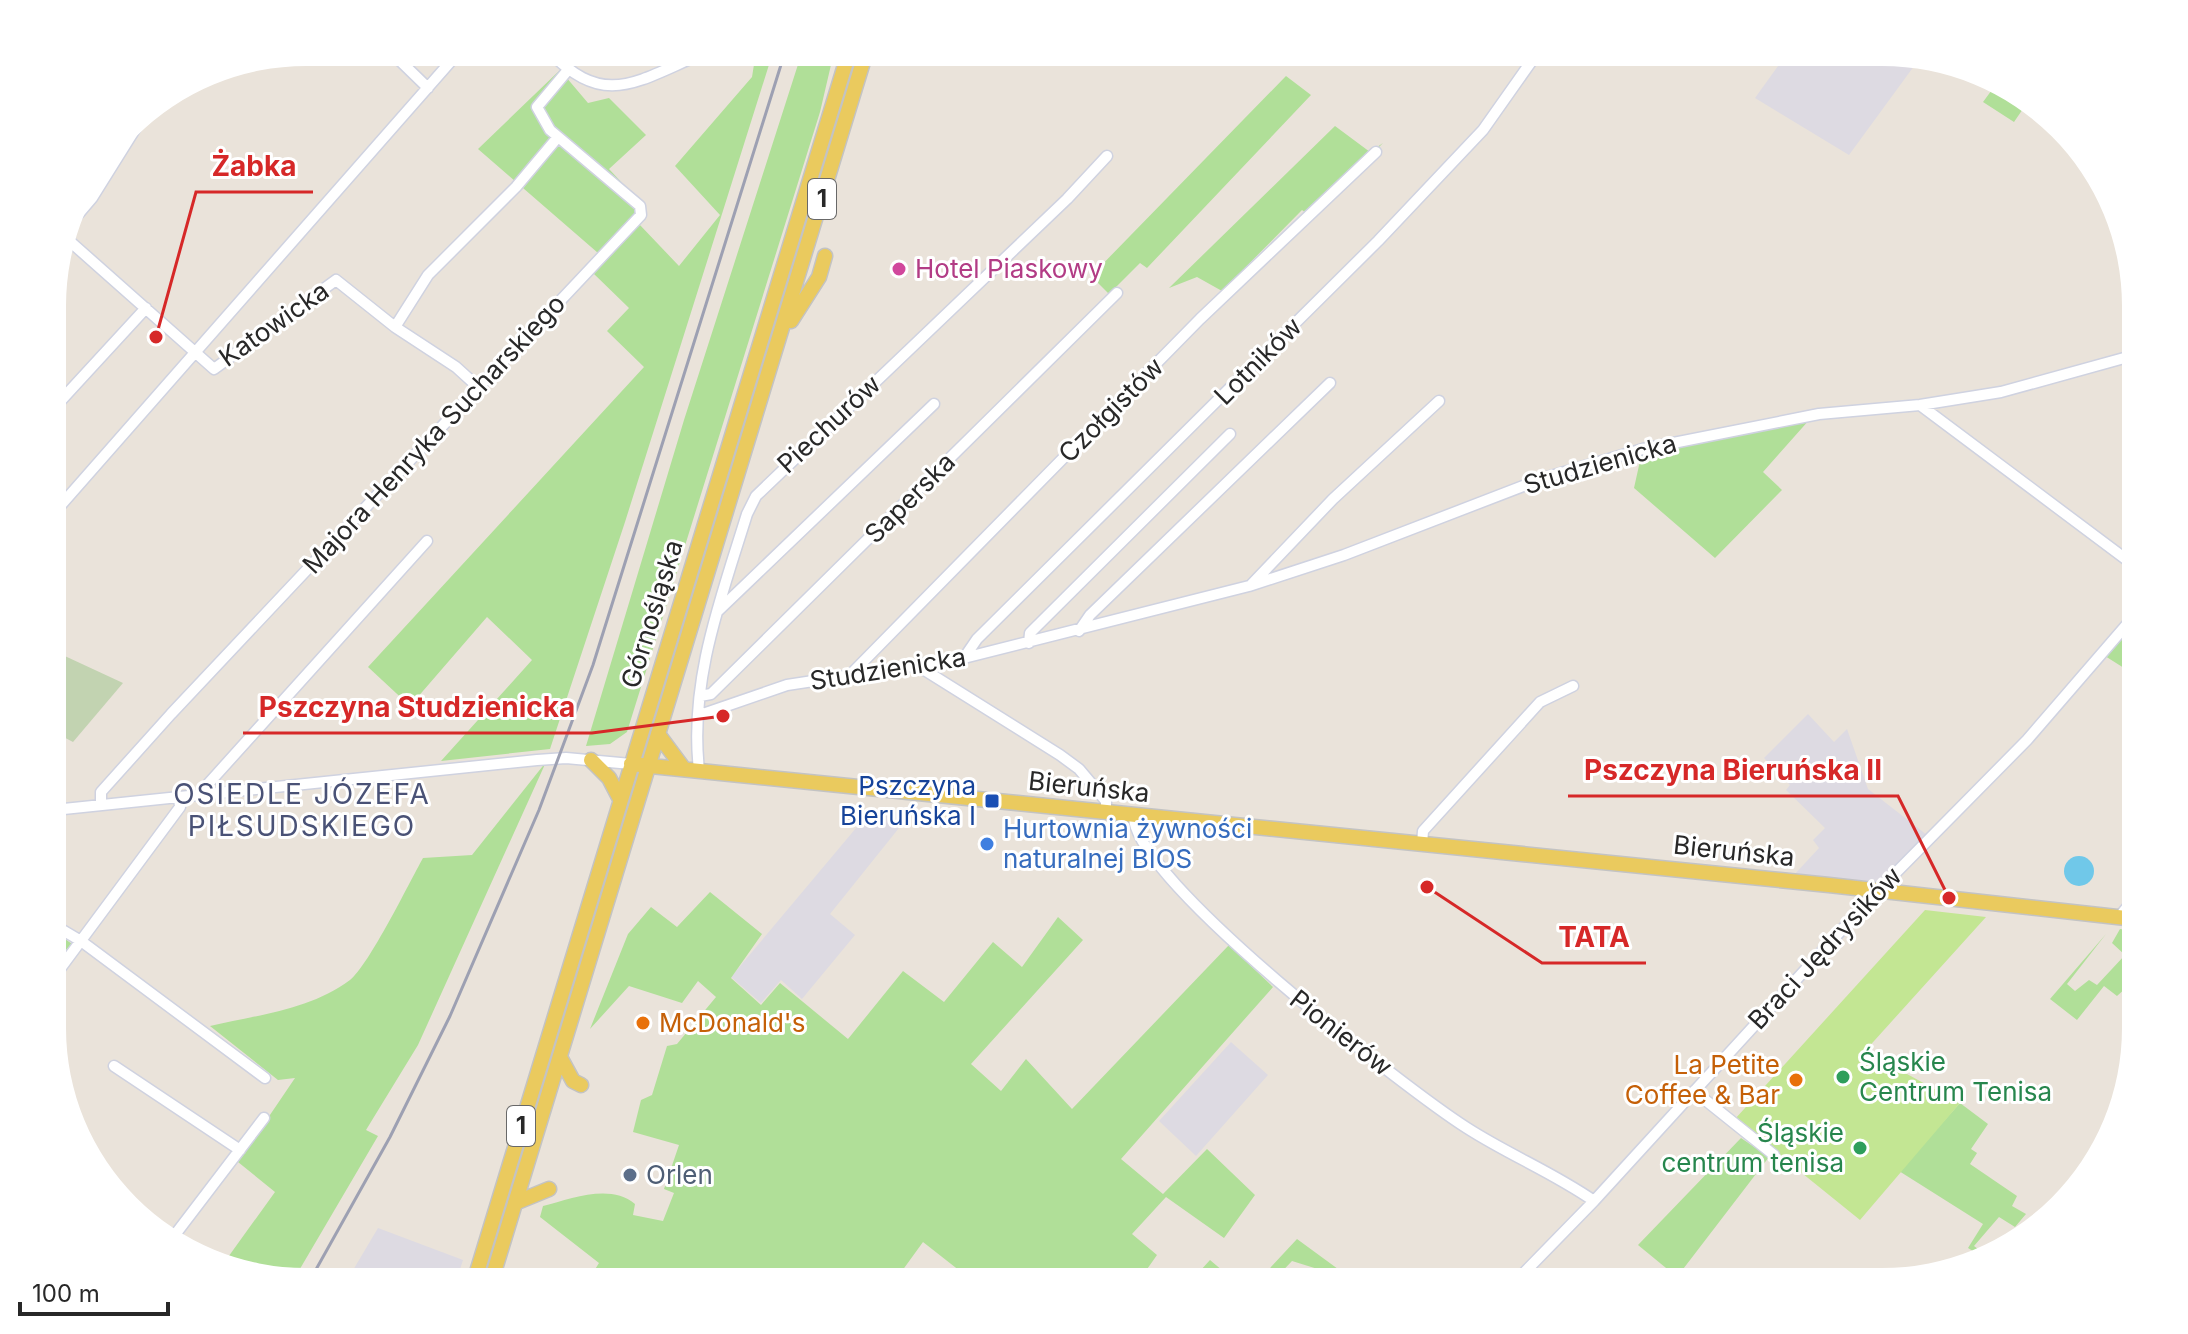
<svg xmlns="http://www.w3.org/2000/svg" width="2188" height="1334" font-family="Inter,sans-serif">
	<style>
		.industrial { fill: #dddae2 }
		.green { fill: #b0df98 }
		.cemetery { fill: #c2d3b1 }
		.pitch { fill: #c3e693 }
		.water { fill: #70c8e9 }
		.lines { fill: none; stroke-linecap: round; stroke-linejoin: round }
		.minor-casing { stroke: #cfd2e0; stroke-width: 13 }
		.major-casing { stroke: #c3c3c3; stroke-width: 17 }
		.minor { stroke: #fff; stroke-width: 10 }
		.major { stroke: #eaca5e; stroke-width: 14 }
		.rail { stroke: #9da0b2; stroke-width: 3 }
		.hotel-dot { fill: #d1479c; stroke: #fff; stroke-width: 3 }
		.transit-dot { fill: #1a4fb4; stroke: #fff; stroke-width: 3 }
		.shop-dot { fill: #3f7fe0; stroke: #fff; stroke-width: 3 }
		.food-dot { fill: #e8710a; stroke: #fff; stroke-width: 3 }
		.leisure-dot { fill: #2e9e5b; stroke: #fff; stroke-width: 3 }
		.service-dot { fill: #5c6f8a; stroke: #fff; stroke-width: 3 }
		.labels { text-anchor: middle; stroke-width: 6; stroke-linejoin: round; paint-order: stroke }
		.shield { fill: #fff; stroke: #686868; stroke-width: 2 }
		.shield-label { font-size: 24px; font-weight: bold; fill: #282828 }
		.hotel-label { font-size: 26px; fill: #b23c85; stroke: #fff; text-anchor: start }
		.street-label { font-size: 26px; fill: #282828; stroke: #fff }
		.transit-label { font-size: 26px; fill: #164399; stroke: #fff; text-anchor: end }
		.shop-label { font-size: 26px; fill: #366cbe; stroke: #fff; text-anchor: start }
		.food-label { font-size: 26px; fill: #c56008; stroke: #fff; text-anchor: start }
		.leisure-label { font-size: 26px; fill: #27864d; stroke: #fff; text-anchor: start }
		.service-label { font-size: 26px; fill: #4e5e75; stroke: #fff; text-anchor: start }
		.neighbourhood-label { font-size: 28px; letter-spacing: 2px; fill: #4a5276; stroke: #fff }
		.leader { fill: none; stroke: #d62828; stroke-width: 3 }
		.callout-dot { fill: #d62828; stroke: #fff; stroke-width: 3 }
		.callout-label { font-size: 28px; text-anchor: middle; font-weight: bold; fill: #d62828; stroke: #fff; stroke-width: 6; stroke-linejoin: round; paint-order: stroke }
	</style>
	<rect width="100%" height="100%" fill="#eae3da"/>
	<path class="industrial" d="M1788,52h94l35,10 -68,93 -94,-57z
		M1808,714l26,28 13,-13 21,60 59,46 -51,50 -83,-9 26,-28 -6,-8 12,-12 -39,-38 4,-5 -26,-27z
		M872,809l39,4 -81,101 25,21 -53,64 -21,-19 -20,23 -30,-26z
		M1231,1042l37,33 -72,81 -37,-35z
		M378,1228l85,32 -7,22h-110z"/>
	<path class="green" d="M756,52h17l-148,470 -75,227 -109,12 91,-101 -45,-43 -77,89 -42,-39 276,-300 -37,-36 22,-23 -36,-35 46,-49 40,42 41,-51 -45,-49 77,-89z
		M802,52h32l-14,60 -193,620 -17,12 -24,2 98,-326z
		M560,70l28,33 21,-5 37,37 -37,34 16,17 -59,-49 -27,-14 97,85 -1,9 -37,36 -120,-104z
		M1286,76l25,19 -164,173 -7,-5 -31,31 -18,-18z
		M1997,83l12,3 18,17 -13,19 -31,-20z
		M1335,126l35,26 13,-9 -73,73 -8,-6 -80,81 -25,-14 -28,11z
		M1810,419l-47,53 19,18 -67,68 -81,-70 8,-36z
		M2135,620v55l-30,-19z
		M546,762l-128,283 -52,85 12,6 -84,143 -68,-19 49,-68 -37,-30 57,-84 -17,2 -68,-54c47,-11 100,-16 140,-46 19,-15 59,-97 73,-122l49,-3z
		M710,892l52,42 -31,44 30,27 19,-22 68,56 55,-68 41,31 49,-60 29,25 36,-50 25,23 -112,124 30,27 25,-32 46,50 157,-164 44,42 -152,172 42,35 44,-45 48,46 -31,43 -58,-41 -34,37 25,21 -19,27h-164l-51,-40 -29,40h-110l-19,-13 -7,13h-171l12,-19 -59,-46 3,-11c28,-7 67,-23 92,-2l-2,11 30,6 11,-28 -10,-4 15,-44 -46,-13 8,-32 11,-5 15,-49 10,-2 39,-47 -18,-16 -16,22 -53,-17 -39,43 38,-95 23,-27 26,20z
		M2120,929l15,2v66l-9,-9 -9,8 -13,-10 -27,34 -27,-21 56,-65 -39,50 8,7 14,-11 8,5 28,-30 -13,-12z
		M54,931l18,13 -18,18z
		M1960,1103l28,21 -17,25 6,4 -7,11 47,32 -5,10 14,8 -11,13 -16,-10 -25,29 12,9 -5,1 -13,-8 15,-24 -84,-53z
		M1741,1138l28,19 -92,120 -39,-32z
		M1297,1239l56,41 -61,-19 -20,21h-15z
		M1210,1260l26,22h-46z"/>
	<path class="cemetery" d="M54,651l69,32 -50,59 -19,-10z"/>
	<path class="pitch" d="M1925,910l61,7 -121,134 95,52 -100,117 -125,-101z"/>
	<path class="water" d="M2064 871a15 15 0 1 1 30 0a15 15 0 1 1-30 0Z"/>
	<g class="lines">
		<defs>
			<path id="minor" d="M391,52l37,36
				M550,52c53,56 86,30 147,4
				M69,225l23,-27 55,-88
				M65,237l149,132 122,-89 59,47 33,-52 88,-88 42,-50
				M395,327l61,40 22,20
				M1920,405l215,161
				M54,408l92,-100
				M54,513l405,-461
				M1251,585l82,-86 106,-98
				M718,611l216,-207
				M1079,631l11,-16 240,-232
				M1029,643l1,-10 200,-199
				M964,658l13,-19 401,-398 105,-111 55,-78
				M918,666l142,89 19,14 27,32v12
				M852,673l348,-354 176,-167
				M700,696l11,-2 406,-401
				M700,715l87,-30 177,-27 285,-72 95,-31 200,-77 99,-29 176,-35 101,-9 81,-13 134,-37
				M699,770c-10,-89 22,-172 48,-256l9,-18 311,-297 40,-43
				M207,794l1,-10 219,-243
				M101,805v-13l70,-78 470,-499 -1,-9 -90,-76 -13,-23 31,-37
				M54,810l483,-50 29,-2 65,6
				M1134,816c-3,61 275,275 333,312 42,27 87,45 127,73
				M1422,844l1,-13 117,-129 33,-16
				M2119,917l16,-19
				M54,925l27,16 184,137
				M54,977l126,-170 -1,-10
				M114,1066l126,84
				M1694,1091l80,64
				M171,1240l93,-122
				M1515,1282l79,-81 275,-301 158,-160 108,-125"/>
			<path id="major" d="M791,321l28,-44 6,-21
				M658,734l26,35
				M591,760l18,18 11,21
				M631,764l1198,121 306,34
				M560,1057l13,24 8,4
				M515,1203l34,-14
				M474,1282l375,-1230
				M491,1282l375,-1230"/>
		</defs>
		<use href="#minor" class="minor-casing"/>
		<use href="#major" class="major-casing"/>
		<use href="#minor" class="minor"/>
		<use href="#major" class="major"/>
		<path class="rail" d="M309,1282l81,-145 60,-121 89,-206 54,-145 192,-613"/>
	</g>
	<circle class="hotel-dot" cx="899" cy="269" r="8"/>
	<rect class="transit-dot" x="984" y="793" width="16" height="16" rx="4"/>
	<circle class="shop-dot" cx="987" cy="844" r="8"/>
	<g class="food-dot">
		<circle cx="643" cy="1023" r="8"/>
		<circle cx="1796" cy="1080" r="8"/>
	</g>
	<g class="leisure-dot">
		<circle cx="1843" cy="1077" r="8"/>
		<circle cx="1860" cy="1148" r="8"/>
	</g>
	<circle class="service-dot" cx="630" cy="1175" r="8"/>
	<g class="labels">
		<g class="shield">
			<rect x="808" y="179" width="28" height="40" rx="6"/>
			<rect x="507" y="1106" width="28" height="40" rx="6"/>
		</g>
		<g class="shield-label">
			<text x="822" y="207">1</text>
			<text x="521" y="1134">1</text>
		</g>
		<g class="hotel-label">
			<text x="915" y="278">Hotel Piaskowy</text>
		</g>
		<g class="street-label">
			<text transform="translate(274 324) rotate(-35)" y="9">Katowicka</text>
			<text transform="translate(1258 361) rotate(-45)" y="9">Lotników</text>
			<text transform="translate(1111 410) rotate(-45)" y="9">Czołgistów</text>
			<text transform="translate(829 424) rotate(-43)" y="9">Piechurów</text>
			<text transform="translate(434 434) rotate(-47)" y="9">Majora Henryka Sucharskiego</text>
			<text transform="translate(1600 464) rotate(-16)" y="9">Studzienicka</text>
			<text transform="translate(910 498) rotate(-45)" y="9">Saperska</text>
			<text transform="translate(652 614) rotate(-73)" y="9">Górnośląska</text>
			<text transform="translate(888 669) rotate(-9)" y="9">Studzienicka</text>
			<text transform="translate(1089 787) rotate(6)" y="9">Bieruńska</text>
			<text transform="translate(1734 851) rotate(6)" y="9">Bieruńska</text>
			<text transform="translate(1825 948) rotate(-47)" y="9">Braci Jędrysików</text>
			<text transform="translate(1341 1033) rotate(38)" y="9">Pionierów</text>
		</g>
		<g class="transit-label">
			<text x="976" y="795">Pszczyna<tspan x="976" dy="30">Bieruńska I</tspan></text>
		</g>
		<g class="shop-label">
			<text x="1003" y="838">Hurtownia żywności<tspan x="1003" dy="30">naturalnej BIOS</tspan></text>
		</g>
		<g class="food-label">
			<text x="659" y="1032">McDonald's</text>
			<text x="1780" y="1074" text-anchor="end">La Petite<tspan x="1780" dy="30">Coffee &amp; Bar</tspan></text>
		</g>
		<g class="leisure-label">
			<text x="1859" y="1071">Śląskie<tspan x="1859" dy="30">Centrum Tenisa</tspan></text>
			<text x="1844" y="1142" text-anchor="end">Śląskie<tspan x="1844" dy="30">centrum tenisa</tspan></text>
		</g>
		<g class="service-label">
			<text x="646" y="1184">Orlen</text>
		</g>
		<g class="neighbourhood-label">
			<text x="302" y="804">OSIEDLE JÓZEFA<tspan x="302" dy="32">PIŁSUDSKIEGO</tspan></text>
		</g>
	</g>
	<path d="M0 0H2188V1334H0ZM306 66H1882A240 240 0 0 1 2122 306V1028A240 240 0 0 1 1882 1268H306A240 240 0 0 1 66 1028V306A240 240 0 0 1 306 66Z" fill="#fff" fill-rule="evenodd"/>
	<path class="leader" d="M156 337L196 192H313M723 716L592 733H243M1949 898L1898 796H1568M1427 887L1542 963H1646"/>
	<g class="callout-dot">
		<circle cx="156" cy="337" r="8"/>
		<circle cx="723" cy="716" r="8"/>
		<circle cx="1949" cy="898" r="8"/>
		<circle cx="1427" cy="887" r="8"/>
	</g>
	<g class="callout-label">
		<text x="254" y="176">Żabka</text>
		<text x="417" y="717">Pszczyna Studzienicka</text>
		<text x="1733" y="780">Pszczyna Bieruńska II</text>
		<text x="1594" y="947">TATA</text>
	</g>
	<path d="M20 1302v12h148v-12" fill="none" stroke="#282828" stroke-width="4"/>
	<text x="32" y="1302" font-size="24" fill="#282828" stroke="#ffffff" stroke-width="6" paint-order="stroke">100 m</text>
</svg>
